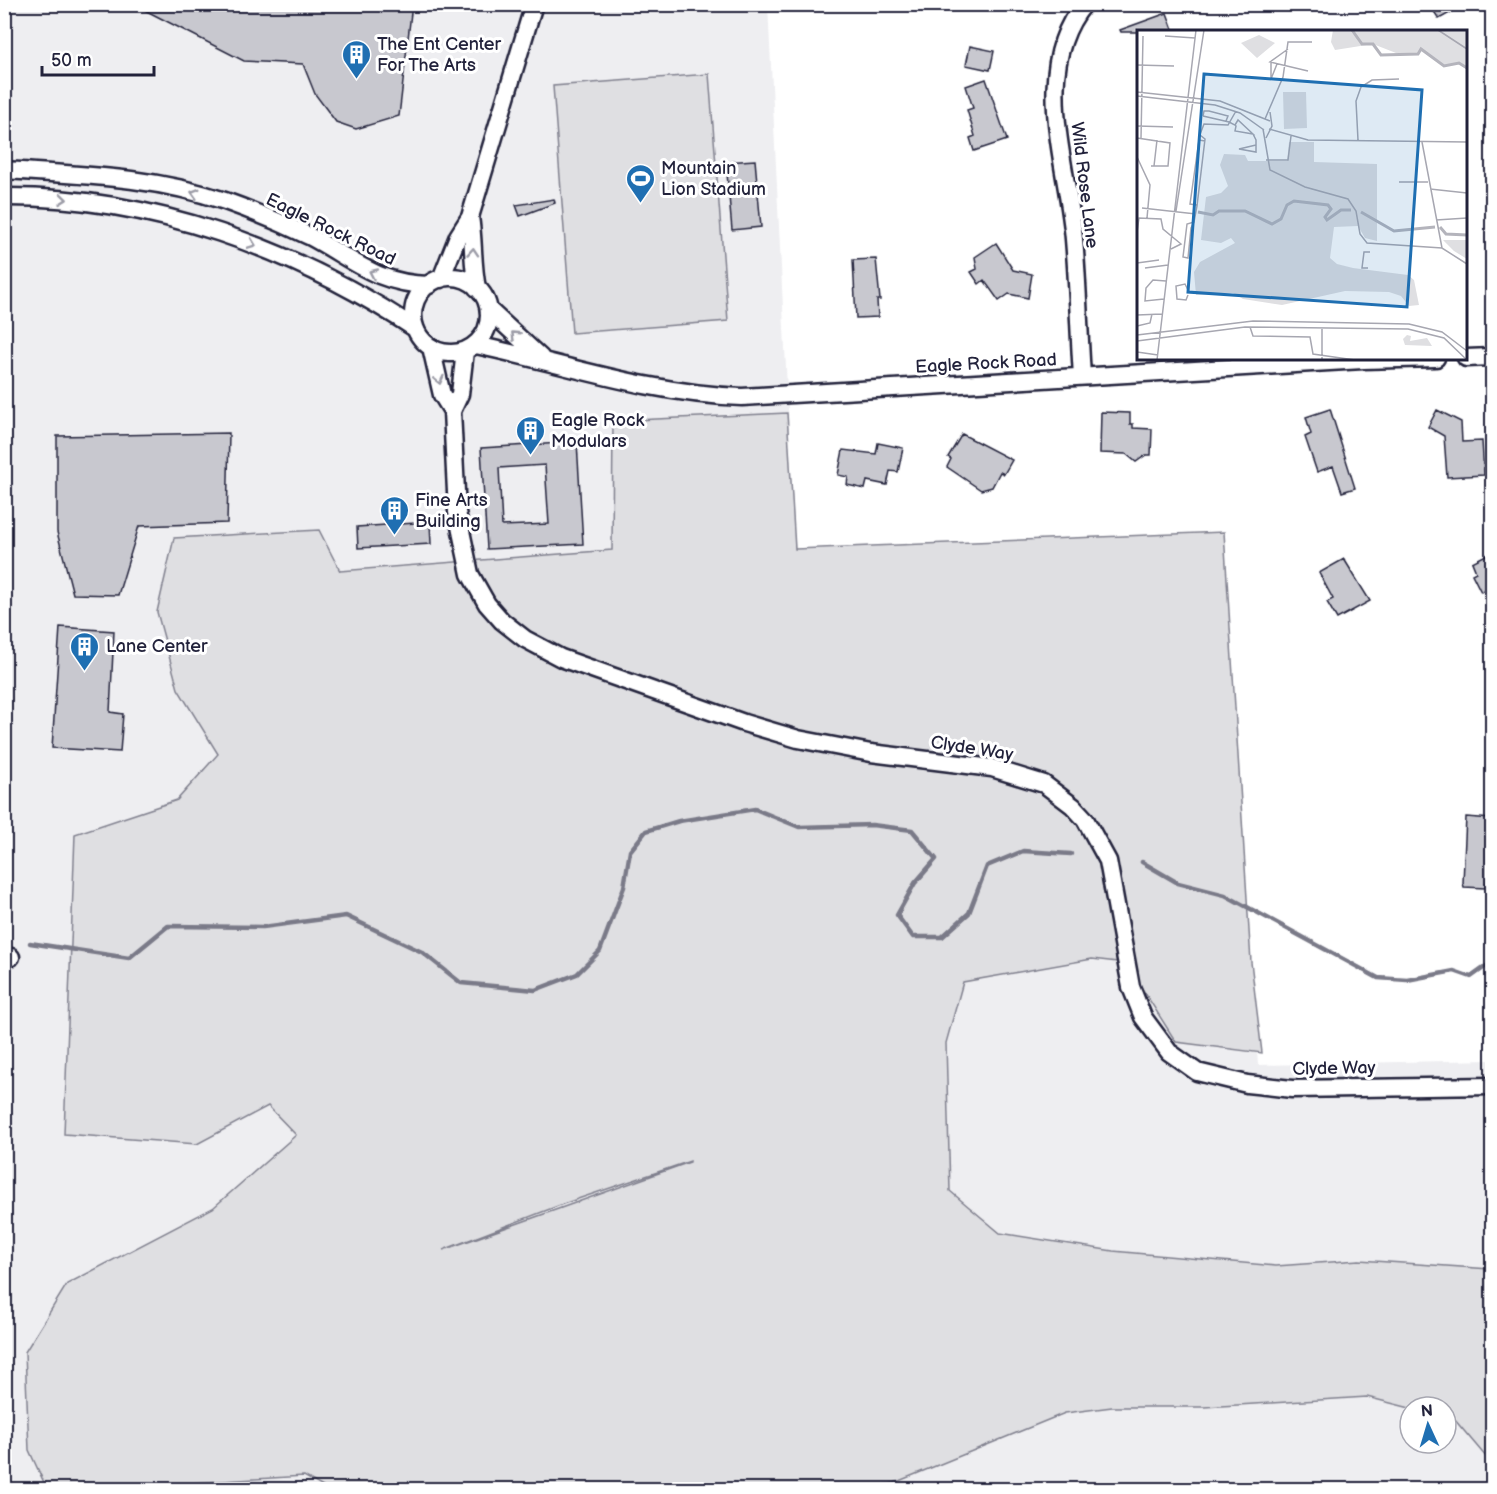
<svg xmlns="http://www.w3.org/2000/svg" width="1497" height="1494" font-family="'Balsamiq Sans',sans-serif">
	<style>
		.built { fill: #eeeef1; fill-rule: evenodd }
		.green { fill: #dfdfe2; stroke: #80808e; stroke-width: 1.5; fill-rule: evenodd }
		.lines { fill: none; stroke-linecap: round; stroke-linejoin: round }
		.stream { stroke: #7a7a88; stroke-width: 4.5 }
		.building { fill: #c8c8cf; stroke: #22223b; stroke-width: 1.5; fill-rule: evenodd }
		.street-casing { stroke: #22223b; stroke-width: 21 }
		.street { stroke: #fff; stroke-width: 16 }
		.oneway { stroke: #9c9ca7 }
		.labels { text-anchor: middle; stroke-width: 6; stroke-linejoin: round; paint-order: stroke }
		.poi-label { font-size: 18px; fill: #22223b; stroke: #fff; text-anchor: start }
		.street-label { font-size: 18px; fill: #22223b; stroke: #fff }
		.inset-river { fill: none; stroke: #b4b4bc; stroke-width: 3 }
		.inset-road { fill: none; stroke: #a7a7b1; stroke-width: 1.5 }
		.view { fill: #1f6fb2; fill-opacity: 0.15; stroke: #1f6fb2; stroke-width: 3 }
		.inset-edge { fill: none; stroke: #22223b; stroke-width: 3 }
	</style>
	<rect width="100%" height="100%" fill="#fff"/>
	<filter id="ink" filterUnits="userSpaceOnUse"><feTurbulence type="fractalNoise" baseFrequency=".0167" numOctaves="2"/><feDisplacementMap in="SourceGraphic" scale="12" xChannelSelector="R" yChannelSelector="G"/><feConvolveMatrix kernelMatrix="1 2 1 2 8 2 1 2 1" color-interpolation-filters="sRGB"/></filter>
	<g filter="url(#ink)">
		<path class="built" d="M6,5h762l27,544 429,-17 34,533 234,-5v429l-1487,1zM1410,1407h36v36h-36z"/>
		<path class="green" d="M709,74l19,247 -156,12 -19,-247z
			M787,413l8,136 429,-17 27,430 11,91 -86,-11 -50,-79 -34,-4 -129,23 -17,61 4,148 50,42 113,18 163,15 83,-6 131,9 2,195 -38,-45 -8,-2v-10l-36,1 -43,-11 -163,10h-92l-47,6 -171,70 -36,6 -530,1 -24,-14 -114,7 -38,6h-105l-18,-39 -4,-98 42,-68 146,-76 83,-73 -28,-29 -71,38 -133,-10 11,-300 102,-34 41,-46 -40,-65 -21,-77 17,-74 145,-8 21,41 272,-21 1,-129zM690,1161v1l-247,88 120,-46z"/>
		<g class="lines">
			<path class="stream" d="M1142,862l36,21 47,12 153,83 29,2 47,-9 17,6 21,-15
				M30,943l99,15 39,-32 95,1 83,-11 76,36 39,31 74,7 42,-16 23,-23 24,-64 6,-36 16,-20 33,-10 76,-12 44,18 73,-2 40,5 24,29 -21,24 -18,32 16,22h29l27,-24 18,-47 36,-15 48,3"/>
		</g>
		<path class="building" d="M133,4h279l-13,112 -43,13 -20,-7 -21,-28 -12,-30 -59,-3z
			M1429,4h37l-27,15z
			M1167,13l7,19h-53l-1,-2z
			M970,46l24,5 -4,19 -24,-5z
			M986,79l21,61 -33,11 -4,-13 5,-2 -8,-26 6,-2 -7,-22z
			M755,160l6,67 -29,3 -6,-68z
			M554,199l1,4 -35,13 -4,-11z
			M996,243l17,27 19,4 -4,24 -19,-4 -10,7 -15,-21 -5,4 -8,-12 6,-3 -2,-12z
			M876,259l4,41h-3l1,17 -22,1 -3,-58z
			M1330,409l25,79 -13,4 -9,-26 -16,6 -12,-35 6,-3 -5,-17z
			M1437,410l24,12 1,20 20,-1 2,34 -37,2 -3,-41 -16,-9z
			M1101,412l29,1v11h3v4l19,1 -1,26h-5l-10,7 -10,-8 -26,-1z
			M229,433l-2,90 -88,3 -21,69 -45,-1 -16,-62v-96z
			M962,434l50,26 -8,14 -4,-2 -8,15 -11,3 -34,-23 4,-8 -3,-2z
			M577,442l6,102 -96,5 -6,-101zM545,465l4,59 -47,2 -3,-58z
			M878,443l25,5 -5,24 -8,-1 -3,14 -20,-4 -2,8 -18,-4 1,-8 -10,-2 5,-25 33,4z
			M430,522l1,22 -73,4 -1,-21z
			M1492,552v34l-11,6 -9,-18 4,-2 -4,-10z
			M1344,559l26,42 -33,18 -10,-17 6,-3 -14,-26z
			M60,627l54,4 -4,81 13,2 -3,38 -68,-4z
			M1466,817l26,2v58h-4l-3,11 -21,-1 -1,-4z"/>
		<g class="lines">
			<defs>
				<path id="street" d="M4,170c75,5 149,6 221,31 28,10 57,22 84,35 44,23 67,48 120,49
					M4,197c147,-1 291,52 412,132
					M470,217c4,24 2,47 7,71
					M413 315a38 38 0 1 1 76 0a38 38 0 1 1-76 0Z
					M441,279l17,-43 12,-19 64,-213
					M489,310l52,48
					M476,345c89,19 174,49 266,52l621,-37 73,-2
					M431,347l11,48 10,16 5,101 13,62 17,30 15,17 23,18 36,19 183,65 54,16 73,14 121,15 52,16 29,22 12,13 23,42 23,126 12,30 26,35 28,20 50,12 45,5 200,-3
					M1466,358l26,-1
					M1082,376c-3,-45 -4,-91 -8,-137 -6,-73 -44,-171 10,-235
					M452,411l8,-17 5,-43
					M4,956l7,1"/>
			</defs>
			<use href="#street" class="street-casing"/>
			<use href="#street" class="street"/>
		</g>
		<defs><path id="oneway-chevron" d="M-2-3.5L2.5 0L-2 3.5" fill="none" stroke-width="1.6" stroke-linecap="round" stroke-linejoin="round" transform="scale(1.5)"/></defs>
		<g class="oneway">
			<use href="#oneway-chevron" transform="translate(195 193) rotate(-164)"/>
			<use href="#oneway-chevron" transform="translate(63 199) rotate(6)"/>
			<use href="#oneway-chevron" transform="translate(252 244) rotate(21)"/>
			<use href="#oneway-chevron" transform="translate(473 252) rotate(-86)"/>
			<use href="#oneway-chevron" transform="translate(373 273) rotate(-155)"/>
			<use href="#oneway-chevron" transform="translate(515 335) rotate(-137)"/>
			<use href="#oneway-chevron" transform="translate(439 380) rotate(77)"/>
		</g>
	</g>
	<defs>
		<symbol id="building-pin" viewBox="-11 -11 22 30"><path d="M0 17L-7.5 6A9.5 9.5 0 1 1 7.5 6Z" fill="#1f6fb2" stroke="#fff"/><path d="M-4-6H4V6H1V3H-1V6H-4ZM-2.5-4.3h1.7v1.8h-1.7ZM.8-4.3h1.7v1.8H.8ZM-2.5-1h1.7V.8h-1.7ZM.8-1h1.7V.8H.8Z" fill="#fff"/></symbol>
		<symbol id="stadium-pin" viewBox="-11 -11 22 30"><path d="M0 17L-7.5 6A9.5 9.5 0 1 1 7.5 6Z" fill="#1f6fb2" stroke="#fff"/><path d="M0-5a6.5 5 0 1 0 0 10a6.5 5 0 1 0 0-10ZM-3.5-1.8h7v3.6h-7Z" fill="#fff"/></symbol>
	</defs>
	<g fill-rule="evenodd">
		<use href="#building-pin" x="340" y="38" width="33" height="45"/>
		<use href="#stadium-pin" x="624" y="162" width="33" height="45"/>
		<use href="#building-pin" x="514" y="414" width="33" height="45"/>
		<use href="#building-pin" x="378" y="494" width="33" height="45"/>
		<use href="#building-pin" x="68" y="630" width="33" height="45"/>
	</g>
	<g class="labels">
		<g class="poi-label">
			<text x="377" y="50">The Ent Center<tspan x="377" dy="21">For The Arts</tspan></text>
			<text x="661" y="174">Mountain<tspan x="661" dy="21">Lion Stadium</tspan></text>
			<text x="551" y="426">Eagle Rock<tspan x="551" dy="21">Modulars</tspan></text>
			<text x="415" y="506">Fine Arts<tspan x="415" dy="21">Building</tspan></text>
			<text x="106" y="652">Lane Center</text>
		</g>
		<g class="street-label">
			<text transform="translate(1085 185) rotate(83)" y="6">Wild Rose Lane</text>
			<text transform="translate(331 229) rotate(26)" y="6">Eagle Rock Road</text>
			<text transform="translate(986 363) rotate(-3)" y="6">Eagle Rock Road</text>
			<text transform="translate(972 748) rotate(9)" y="6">Clyde Way</text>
			<text transform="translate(1334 1068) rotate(-1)" y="6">Clyde Way</text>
		</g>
	</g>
	<g transform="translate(1137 30)">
		<rect width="330" height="330" fill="#fff"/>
		<path d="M196,0h134v38l-8,-5 -15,3 -23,-17 -3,5 -22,-1 -23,-9 -38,6 -4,-8zM122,5l16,8 -18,15 -16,-15zM146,62h23l1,36 -23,1zM152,112h25v20l63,2v77l-12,-3 -7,-12 -24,1 -4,31 7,6 16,4 55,7 6,5 5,25 -10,1 -8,-10 -12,-4 -44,-1 -63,14 -39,-6 -10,-6 -37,2 -2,-23 6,-10 35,-19 -4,-5 -10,5 -20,-3 5,-43 15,-4 7,-7 -8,-21 4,-11 21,1 3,6h39zM306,210h24v19l-13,-8zM270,305l4,1 -1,5 17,-3 5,8 -27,-1 -2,-6z" fill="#dfdfe2"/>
		<path class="inset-river" d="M215,0l10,14h11l8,11 37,-1 3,-5 23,17 15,-3 8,5M61,182l15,3 6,-4h26l27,13 9,-5 6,-14 7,-4 34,4 3,4 -6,8 2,3 14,-10h10M224,182l33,19 41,-4M303,197l6,7 21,1"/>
		<path class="inset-road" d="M301,0l29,19M28,6l30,2M151,19l-18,13 38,9M134,33v16l6,-15M0,35l37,1M0,62l83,9 50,20M0,66l78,9 25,8 24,17M66,86l26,6 6,3 1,1 -1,5 18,3 -15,-14 -3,5M66,86l1,-5h5l19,5 -2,5M128,89l18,-42 5,-35h24M0,96l36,1M126,99l7,41 35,17 43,12 8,12 4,23 7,9 75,5 25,16M132,99l39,11 159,2M116,104l3,6v12l-17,-3 17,-4M62,107l5,-13 24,1 8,-14M0,108l33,5 -2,23h-17M4,108l2,-102M129,108l6,-12 -2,-14M221,110l-2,-39 5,-14 11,-7 27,-1M285,112l20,106M0,127l13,28 -3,33M129,130h22l3,-24M17,136l3,-26M262,152h29M293,159l37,4M60,175l-7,-1 9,-64 6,1M5,178l54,6M39,181l28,-181M299,190l31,-2M57,192l-7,2 -4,33 5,1 3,-30 3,-6 3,-16 8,-67 -5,-4M0,202l2,-14 22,1 2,10 18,15 -10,5M0,233l22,-3M8,238l23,-3M231,238h-6l2,-16h6M51,265l-2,5 -9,-1 -1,-13 9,-2 4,8M27,269l-19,2 1,-13 7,-8 13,1M0,285l25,-1M0,296l13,-3 2,-9M113,297l3,9 57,1 3,17 42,6M185,298v32M0,305l116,-14 156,3 33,8 25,19M0,311l108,-14 163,2 36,9 23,22M0,322l21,3M20,330l39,-330"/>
		<path class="view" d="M67,44l218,16 -15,217 -219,-15z"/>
		<rect width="330" height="330" class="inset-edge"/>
	</g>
	<rect width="1497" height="1494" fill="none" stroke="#fff" stroke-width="24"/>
	<rect x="12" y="12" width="1473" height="1470" fill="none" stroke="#22223b" stroke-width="2" filter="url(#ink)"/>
	<g transform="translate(1428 1425) rotate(356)"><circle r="28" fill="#ffffff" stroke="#a7a7b1" stroke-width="1.5"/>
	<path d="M0-4.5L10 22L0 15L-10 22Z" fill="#1f6fb2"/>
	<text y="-9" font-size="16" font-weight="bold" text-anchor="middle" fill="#22223b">N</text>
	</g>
	<path d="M42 66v9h112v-9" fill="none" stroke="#22223b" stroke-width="3"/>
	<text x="51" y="66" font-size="18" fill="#22223b" stroke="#ffffff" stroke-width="4.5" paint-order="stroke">50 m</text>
</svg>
